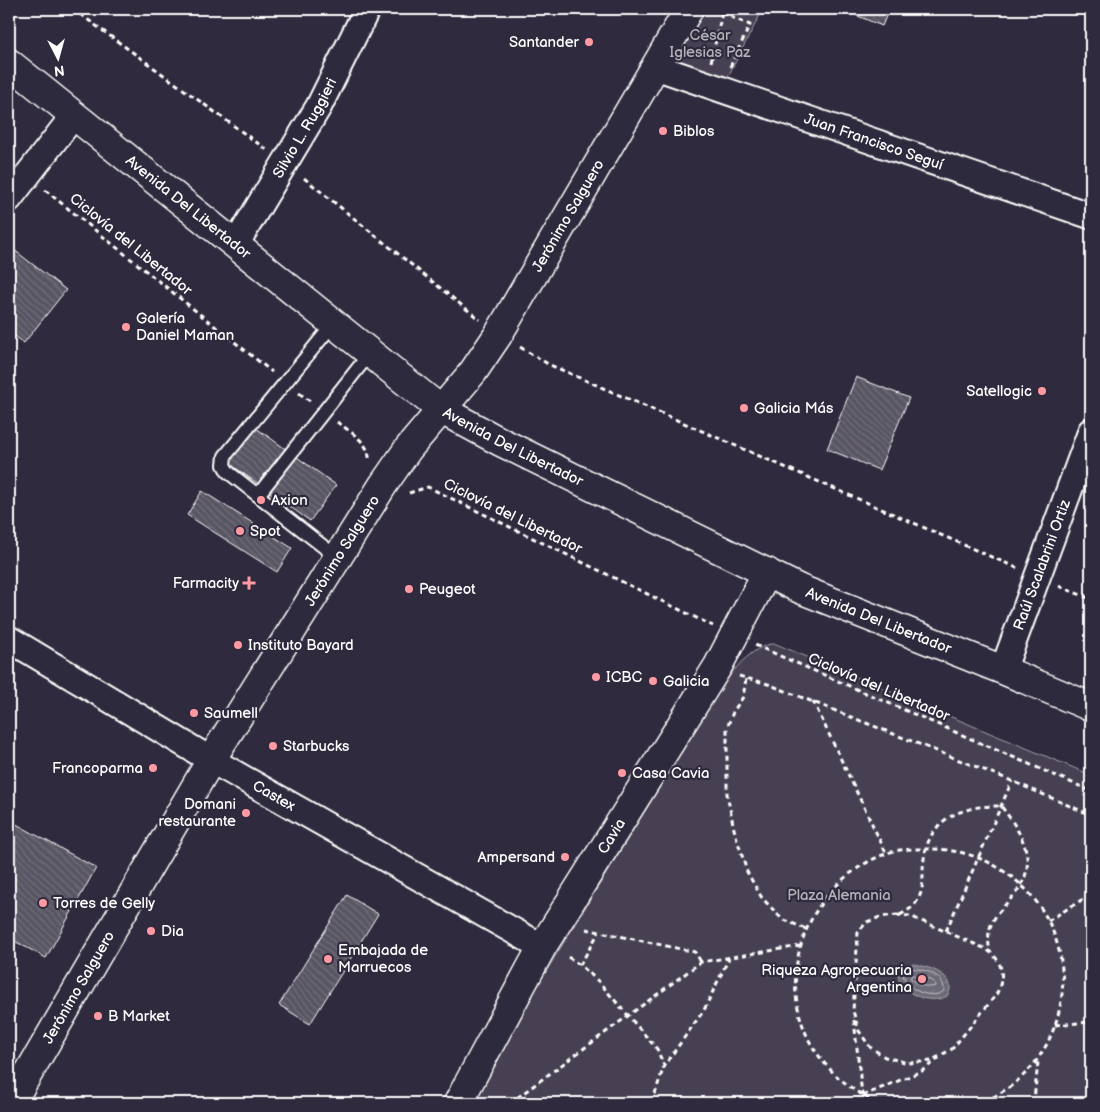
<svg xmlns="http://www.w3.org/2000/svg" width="1100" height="1112" font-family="'Balsamiq Sans',sans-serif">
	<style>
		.park { fill: #464152; stroke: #a2a0a8 }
		.water { fill: url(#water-ripples); stroke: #a7a6ad }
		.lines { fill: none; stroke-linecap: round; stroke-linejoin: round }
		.shore { stroke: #c5c3c9; stroke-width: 1 }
		.building { fill: url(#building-back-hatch); stroke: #fff }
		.lane-casing { stroke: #fff; stroke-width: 16 }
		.street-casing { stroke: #fff; stroke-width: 29 }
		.secondary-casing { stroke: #fff; stroke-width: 31 }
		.primary-casing { stroke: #fff; stroke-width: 31 }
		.path { stroke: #fff; stroke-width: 3; stroke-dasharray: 5 4; stroke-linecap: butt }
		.lane { stroke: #2f2a3d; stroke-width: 12 }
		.street { stroke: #2f2a3d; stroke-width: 25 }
		.secondary { stroke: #2f2a3d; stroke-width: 28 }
		.primary { stroke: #2f2a3d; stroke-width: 28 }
		.poi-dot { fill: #ff9aa2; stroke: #2f2a3d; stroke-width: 2 }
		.labels { text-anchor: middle; stroke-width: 4.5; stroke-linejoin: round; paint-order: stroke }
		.park-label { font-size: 15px; fill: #b5b3ba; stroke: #2f2a3d }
		.poi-label { font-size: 15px; fill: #fff; stroke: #2f2a3d; text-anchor: start }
		.street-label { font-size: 15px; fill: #fff; stroke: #2f2a3d }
	</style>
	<defs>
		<pattern id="water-ripples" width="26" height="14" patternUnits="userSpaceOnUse" patternTransform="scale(1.25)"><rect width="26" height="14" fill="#6d6a77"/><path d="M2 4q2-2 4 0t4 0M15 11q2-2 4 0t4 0" fill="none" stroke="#83808b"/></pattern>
		<pattern id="building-back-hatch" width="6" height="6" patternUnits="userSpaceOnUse" patternTransform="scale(1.25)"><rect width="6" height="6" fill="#595564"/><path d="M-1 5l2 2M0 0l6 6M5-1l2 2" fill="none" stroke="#726e7b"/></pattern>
	</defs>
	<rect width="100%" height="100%" fill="#2f2a3d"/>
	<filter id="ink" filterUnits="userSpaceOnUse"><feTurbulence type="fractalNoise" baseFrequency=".02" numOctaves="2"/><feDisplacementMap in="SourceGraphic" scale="10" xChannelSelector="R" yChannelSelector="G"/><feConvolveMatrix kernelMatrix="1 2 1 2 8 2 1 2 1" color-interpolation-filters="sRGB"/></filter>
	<g filter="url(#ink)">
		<path class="park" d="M694,9h69l-40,77 -60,-23z
			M770,644h6l315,131v328h-626l253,-411c14,-19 28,-41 52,-48z"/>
		<path class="water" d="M912,964c13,1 49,12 35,32 -16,10 -51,-3 -49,-25l7,-6z"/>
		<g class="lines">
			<path class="shore" d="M907,969c14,-2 38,5 37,22 -12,10 -41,-2 -41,-18z
				M913,975l14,3 8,5v3c-8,3 -17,-2 -24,-7v-3z"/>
		</g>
		<path class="building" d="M841,9h48l-7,17z
			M9,246l57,44 -42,53 -15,-12z
			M856,377l53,21 -30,72 -52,-21z
			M252,425l84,60 -26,36 -84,-60z
			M202,491l90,57 -15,24 -90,-57z
			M9,820l87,48 -50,90 -37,-20z
			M347,895l31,19 -68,110 -31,-19z"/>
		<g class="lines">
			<defs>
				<path id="lane" d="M334,323l-109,133 -1,9 4,7 110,86
					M258,495l112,-142"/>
				<g id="street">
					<path id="s1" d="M656,67l435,149"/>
					<path d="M9,199l65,-84"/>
					<path id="s2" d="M236,244l83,-138 48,-97"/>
					<path id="s3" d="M9,639l202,121 331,187"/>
					<path id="s4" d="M1003,670l88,-239"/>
				</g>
				<g id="secondary">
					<path id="s5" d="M11,1103l200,-343 172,-275 25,-36 65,-77 25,-37 191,-326"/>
					<path id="s6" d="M458,1103l84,-156 176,-281 49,-94"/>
				</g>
				<g id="primary">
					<path id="s7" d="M9,63l431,346 61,33 299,147 203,81 88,37"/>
				</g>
			</defs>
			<use href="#lane" class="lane-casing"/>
			<use href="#street" class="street-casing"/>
			<use href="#secondary" class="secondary-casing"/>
			<use href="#primary" class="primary-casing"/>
			<path class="path" d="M73,9l194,141
				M722,13l28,12 -20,42
				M711,62l11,-49v-4
				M304,178l176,142
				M45,190l227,182
				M520,347l28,17 469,204
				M299,393l11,8
				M337,422c12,9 34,21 32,39
				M409,493l19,-6 285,139
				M1059,586l32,13
				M755,645l336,146
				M739,676l29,8 244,97 79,34
				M746,679l-3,18 -10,15 -6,16v66l7,35 13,43 15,26 20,21 24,10
				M813,701l73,152
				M896,915l14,1 76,33c18,12 19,28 10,46l-44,54 -21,12 -23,2 -23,-6 -15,-10 -11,-16 -6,-20 5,-79 9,-10 13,-5z
				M900,915c5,-3 11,-6 15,-11 8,-10 8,-22 8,-33 1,-33 14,-54 47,-62 10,-3 21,-3 31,-3 21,27 40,58 13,89 -17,20 -30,28 -24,57
				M1048,921l43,-27
				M586,929l109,23 6,10
				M946,931l66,-150
				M568,957l12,8 19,17 58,67 7,17
				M580,965l19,-33
				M854,1020l8,75
				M1055,1025l36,-3
				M510,1103l191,-141 99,-16
				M652,1103l12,-37 40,-56 25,-52
				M858,1103l4,-7 60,-25 17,-13
				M877,1103c-27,-13 -51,-33 -66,-59 -39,-73 -1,-161 74,-190 15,-6 33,-5 48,-5 33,1 61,12 86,34 31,27 47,70 43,111 -6,50 -34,90 -82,109
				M1035,1103l-1,-3 4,-38"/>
			<use href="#lane" class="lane"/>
			<use href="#street" class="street"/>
			<use href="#secondary" class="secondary"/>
			<use href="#primary" class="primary"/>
		</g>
	</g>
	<g class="poi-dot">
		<circle cx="589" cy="42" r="5"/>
		<circle cx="663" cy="131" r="5"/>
		<circle cx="126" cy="327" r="5"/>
		<circle cx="1042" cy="391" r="5"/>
		<circle cx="744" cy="408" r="5"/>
		<circle cx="261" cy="500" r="5"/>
		<circle cx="240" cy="531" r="5"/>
		<path d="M246.5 575.5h5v5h5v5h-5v5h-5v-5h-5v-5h5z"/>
		<circle cx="409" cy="589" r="5"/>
		<circle cx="238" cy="645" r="5"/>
		<circle cx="596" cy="677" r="5"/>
		<circle cx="653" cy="681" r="5"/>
		<circle cx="194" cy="713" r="5"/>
		<circle cx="273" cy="746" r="5"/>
		<circle cx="153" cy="768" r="5"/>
		<circle cx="622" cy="773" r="5"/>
		<circle cx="246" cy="813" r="5"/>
		<circle cx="565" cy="857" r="5"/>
		<circle cx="43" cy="903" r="5"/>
		<circle cx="151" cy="931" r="5"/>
		<circle cx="328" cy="959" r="5"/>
		<circle cx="922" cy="979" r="5"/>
		<circle cx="98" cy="1016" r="5"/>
	</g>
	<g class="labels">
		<g class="park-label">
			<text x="710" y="40">César<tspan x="710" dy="17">Iglesias Paz</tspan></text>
			<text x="839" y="900">Plaza Alemania</text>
		</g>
		<g class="poi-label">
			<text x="579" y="47" text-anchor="end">Santander</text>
			<text x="673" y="136">Biblos</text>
			<text x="136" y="323">Galería<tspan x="136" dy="17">Daniel Maman</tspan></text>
			<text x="1032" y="396" text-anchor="end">Satellogic</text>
			<text x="754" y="413">Galicia Más</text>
			<text x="271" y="505">Axion</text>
			<text x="250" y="536">Spot</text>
			<text x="239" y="588" text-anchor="end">Farmacity</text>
			<text x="419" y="594">Peugeot</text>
			<text x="248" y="650">Instituto Bayard</text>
			<text x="606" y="682">ICBC</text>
			<text x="663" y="686">Galicia</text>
			<text x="204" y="718">Saumell</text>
			<text x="283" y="751">Starbucks</text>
			<text x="143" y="773" text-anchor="end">Francoparma</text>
			<text x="632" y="778">Casa Cavia</text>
			<text x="236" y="809" text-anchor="end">Domani<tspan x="236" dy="17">restaurante</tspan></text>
			<text x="555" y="862" text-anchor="end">Ampersand</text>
			<text x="53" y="908">Torres de Gelly</text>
			<text x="161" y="936">Dia</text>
			<text x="338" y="955">Embajada de<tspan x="338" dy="17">Marruecos</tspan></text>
			<text x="912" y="975" text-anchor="end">Riqueza Agropecuaria<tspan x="912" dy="17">Argentina</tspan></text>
			<text x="108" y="1021">B Market</text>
		</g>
		<g class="street-label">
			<text dy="5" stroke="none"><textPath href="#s2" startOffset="135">Silvio L. Ruggieri</textPath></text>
			<text dy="5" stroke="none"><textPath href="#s1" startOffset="230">Juan Francisco Seguí</textPath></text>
			<text dy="5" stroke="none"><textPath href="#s7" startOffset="230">Avenida Del Libertador</textPath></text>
			<text dy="5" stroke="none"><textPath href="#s5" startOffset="1049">Jerónimo Salguero</textPath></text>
			<text transform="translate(131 244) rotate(39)" y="5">Ciclovía del Libertador</text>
			<text dy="5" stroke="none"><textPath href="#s7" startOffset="635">Avenida Del Libertador</textPath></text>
			<text transform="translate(513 516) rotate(26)" y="5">Ciclovía del Libertador</text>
			<text dy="5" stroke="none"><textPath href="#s5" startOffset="644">Jerónimo Salguero</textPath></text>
			<text dy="5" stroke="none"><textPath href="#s4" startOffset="112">Raúl Scalabrini Ortiz</textPath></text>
			<text dy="5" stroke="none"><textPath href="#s7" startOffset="1040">Avenida Del Libertador</textPath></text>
			<text transform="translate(879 687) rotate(23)" y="5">Ciclovía del Libertador</text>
			<text dy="5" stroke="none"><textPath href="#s3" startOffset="308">Castex</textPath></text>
			<text dy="5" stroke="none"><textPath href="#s6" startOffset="308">Cavia</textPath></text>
			<text dy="5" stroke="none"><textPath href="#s5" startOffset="134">Jerónimo Salguero</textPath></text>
		</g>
	</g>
	<rect width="1100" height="1112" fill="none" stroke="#2f2a3d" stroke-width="30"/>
	<rect x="15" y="15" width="1070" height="1082" fill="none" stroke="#fff" stroke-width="2" filter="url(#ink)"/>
	<g transform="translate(58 58) rotate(174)" stroke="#2f2a3d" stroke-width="4" paint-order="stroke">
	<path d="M0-4L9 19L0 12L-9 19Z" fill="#ffffff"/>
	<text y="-8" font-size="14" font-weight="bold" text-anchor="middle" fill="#ffffff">N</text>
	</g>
</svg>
